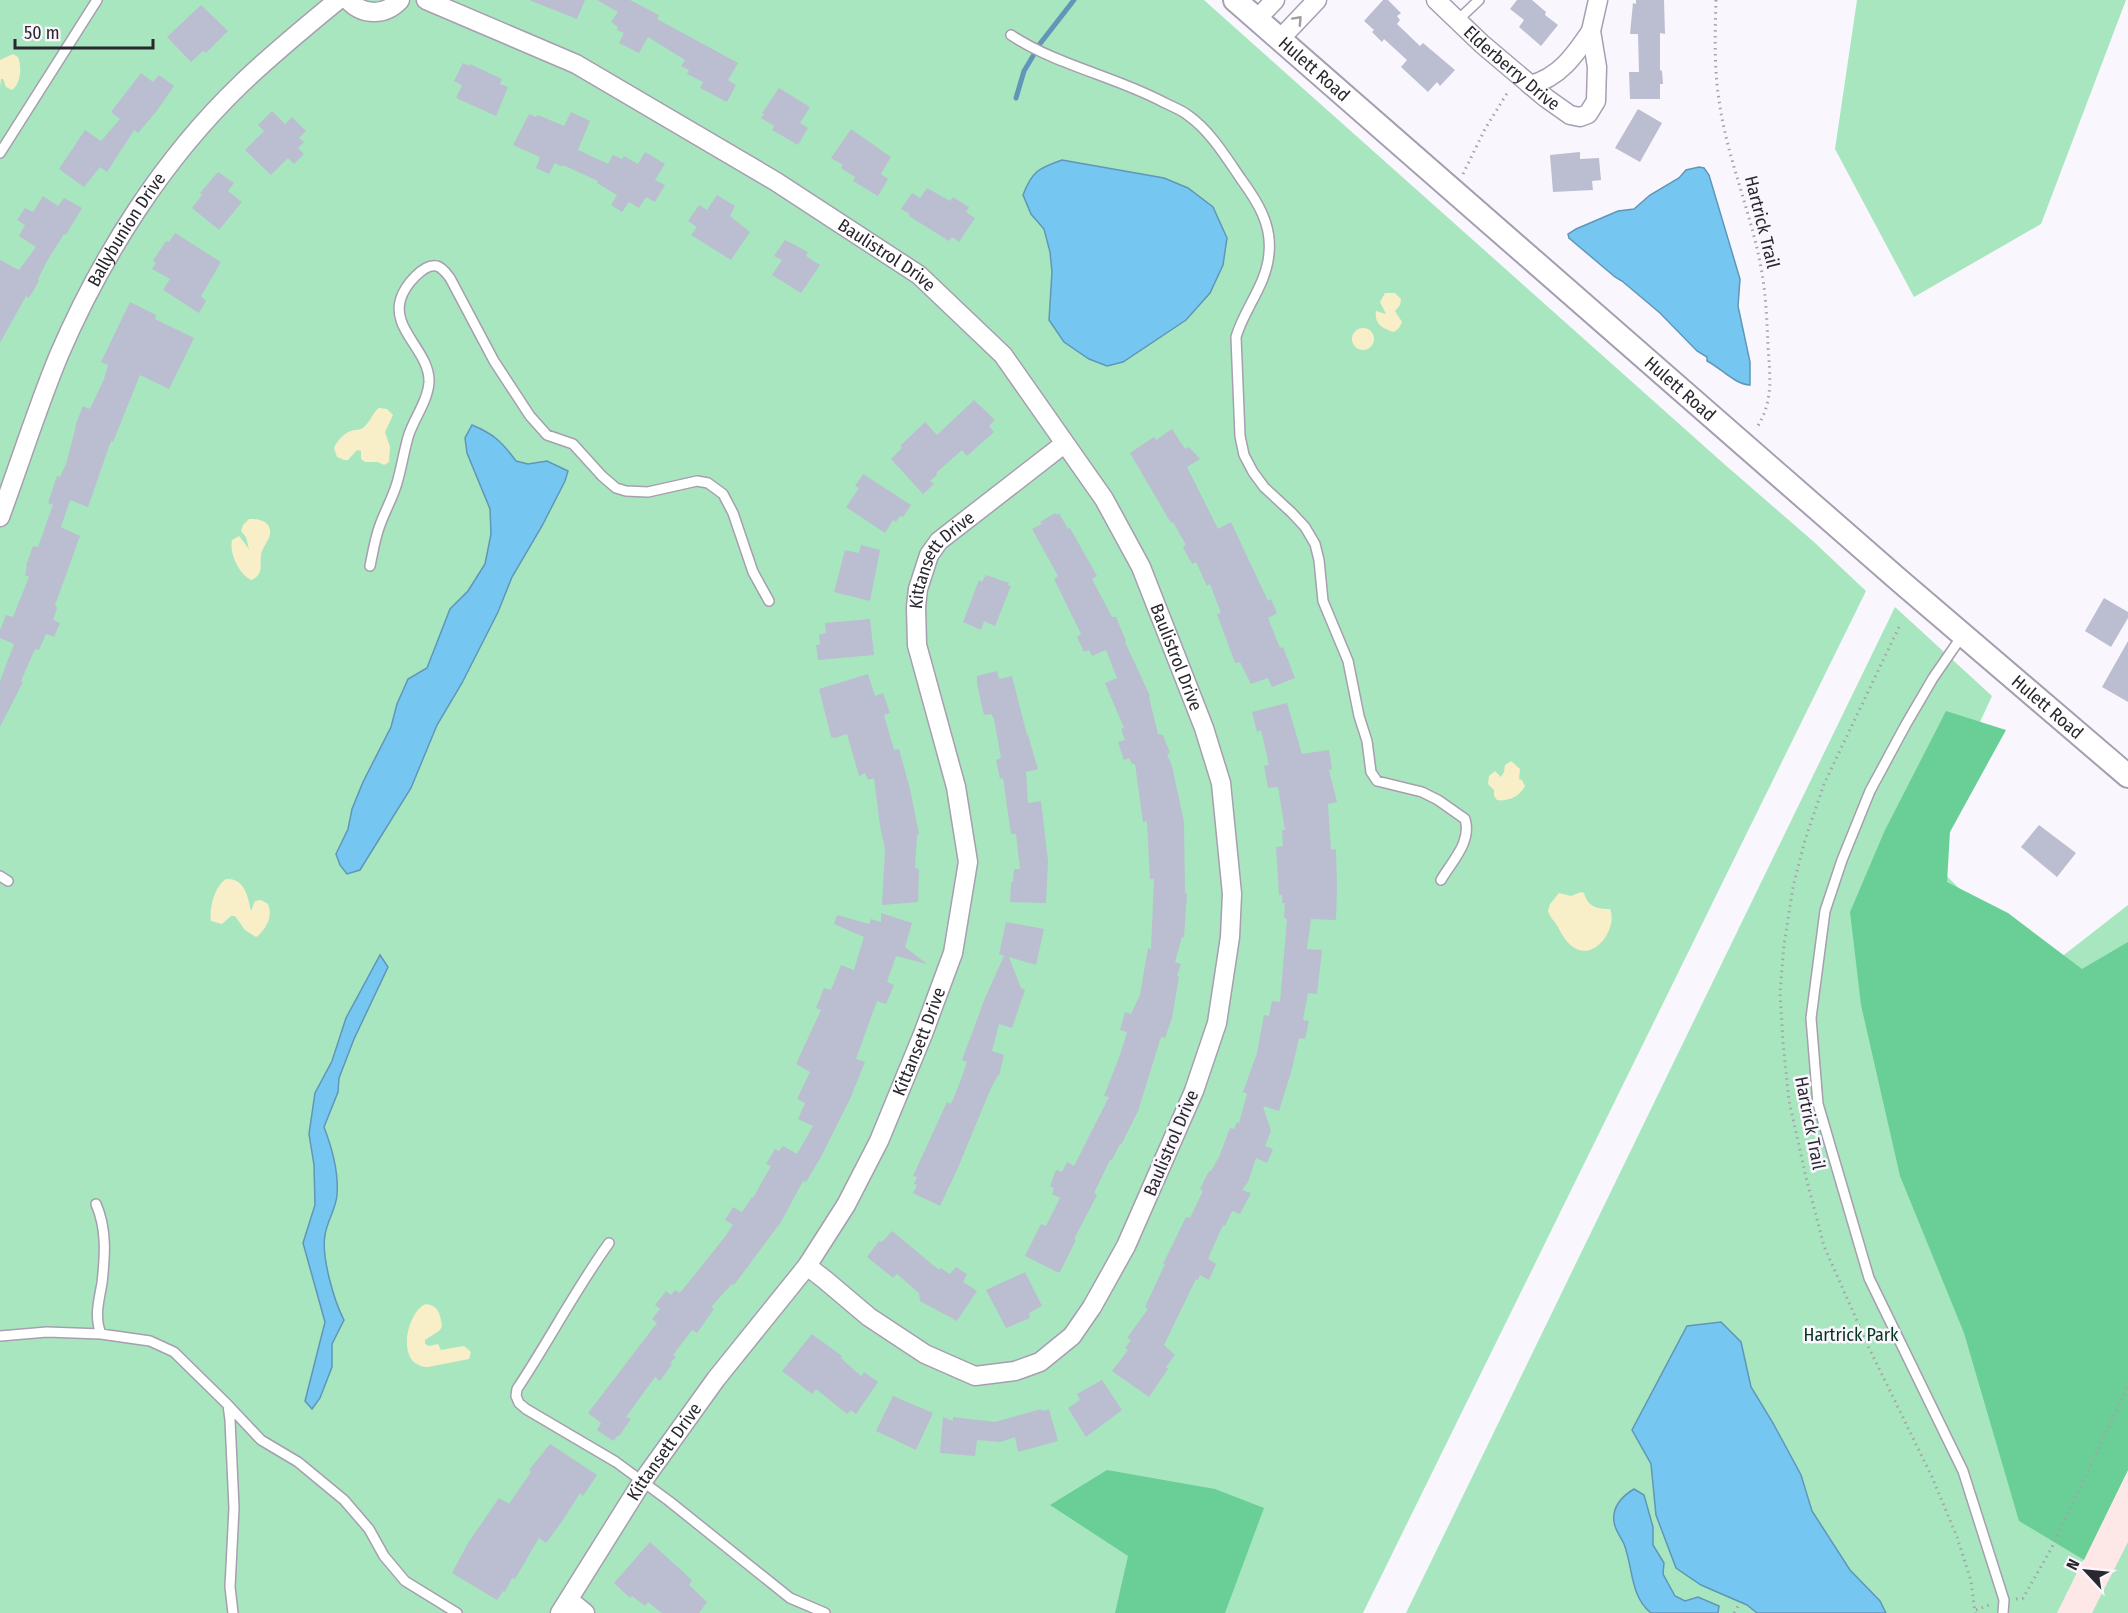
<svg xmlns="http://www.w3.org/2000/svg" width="2128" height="1613" font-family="'Fira Sans Condensed',sans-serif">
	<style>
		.education { fill: #fee8e7 }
		.green { fill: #a8e6c0 }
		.forest { fill: #6acf96 }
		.sand { fill: #f8efc9 }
		.water { fill: #76c6f2; stroke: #6096b7; stroke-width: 1.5 }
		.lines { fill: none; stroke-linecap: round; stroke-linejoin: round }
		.stream { stroke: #6096b7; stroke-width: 5 }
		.building { fill: #bbbdd0 }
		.service-casing { stroke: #a79eb0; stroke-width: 12 }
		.minor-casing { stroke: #a79eb0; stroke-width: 21 }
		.tertiary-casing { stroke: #a79eb0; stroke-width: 26 }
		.path { stroke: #a6a2aa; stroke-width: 3; stroke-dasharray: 1.5 4.5; stroke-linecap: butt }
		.service { stroke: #fff; stroke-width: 9 }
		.minor { stroke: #fff; stroke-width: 18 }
		.tertiary { stroke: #fff; stroke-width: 22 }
		.oneway { stroke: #a09ea1 }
		.labels { text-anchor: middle; stroke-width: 5; stroke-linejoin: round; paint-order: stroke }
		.street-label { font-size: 18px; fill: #2b272e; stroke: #faf6fe }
		.park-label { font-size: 18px; fill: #07341e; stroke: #faf6fe }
	</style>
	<rect width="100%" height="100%" fill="#faf6fe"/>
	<path class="education" d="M2128,1471v142h-71z"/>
	<path class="green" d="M0,0h1204l519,463 91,79 52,49 -503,1022h-1363z
		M1857,0h269l-85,224 -127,73 -79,-148z
		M1895,607l97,89 -71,154 121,122 86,-67v565l-71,143h-651z
		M2128,1542v71h-36z"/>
	<path class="forest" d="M1946,711l60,19 -56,102 -3,50 61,31 74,56 46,-27v528l-44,90 -65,-39 -55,-188 -64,-157 -39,-171 -11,-93 35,-82z
		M1107,1470l108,19 49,19 -39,105h-110l13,-57 -78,-51z"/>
	<path class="sand" d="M13,54l5,3c4,10 3,26 -6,33l-6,-3 -3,-8h-2l-1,8v-27z
		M1385,293h10l6,6 -1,6 -5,6 7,11 -3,6 -5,4c-11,-3 -20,-8 -18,-21l10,3 -6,-12z
		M1352 339a11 11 0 1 1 22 0a11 11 0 1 1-22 0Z
		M379,408l8,1 6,6 -8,17 5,15 -1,15 -5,3 -6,-3h-13l-4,-3v-8l-4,-1 -9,10h-4l-7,-3 -3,-9c3,-7 10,-15 17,-17 6,-2 8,0 13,-4 7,-6 8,-14 15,-19z
		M249,519c12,-1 25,4 20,19 -2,4 -5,8 -7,13 -4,11 4,23 -11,29 -12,-6 -22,-27 -19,-40l7,-4 10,13 -3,-12 -5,-6 2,-6z
		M1511,761l9,8 -1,10 3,1 3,6c-5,10 -17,16 -28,14l-3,-4v-6l-6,-6 1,-8 6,-5 6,6 3,-5 1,-7z
		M226,879c19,-1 22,18 25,32l4,-10 6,-1 7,4c5,12 -1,23 -10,32l-2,1 -11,-7 -10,-14h-4l-9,8 -11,-3c-2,-13 4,-35 15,-42z
		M1581,892l3,1c4,14 13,16 26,16 10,22 -27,71 -52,18 -3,-6 -8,-9 -10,-16l2,-7 9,-11 12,3z
		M426,1304c13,2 14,10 16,22l-2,4 -15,10v4l4,2 9,-2 3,6 23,-4 7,6 -2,7 -41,8c-34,-1 -21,-56 -2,-63z"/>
	<path class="water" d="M1062,160l102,18 24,10 25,19 14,31 -4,27 -13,28 -24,27 -63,42 -16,4 -18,-7 -25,-17 -15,-22 3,-48 -2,-20 -6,-23 -13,-15 -8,-19c9,-24 16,-27 39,-35z
		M1699,167l5,1 5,7 31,104 -2,27 12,56v23c-16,-1 -29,-17 -43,-24v-4l-10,-6 -37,-38 -38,-32 -7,-4 -46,-39 -1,-4 8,-5 42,-18 16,-2 16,-14 29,-17 7,-8z
		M472,425c22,9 30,17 44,36l12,3 19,-3 21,10 -3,10 -23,45 -30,51 -14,35 -36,71 -25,42 -26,63 -51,82 -13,4 -7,-9 -4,-11 12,-25 4,-20 11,-27 28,-55 6,-23 11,-25 19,-11 23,-59 18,-18 17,-27 6,-30 -1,-25 -23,-56 -2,-15z
		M380,955l8,12 -34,72 -15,39 -1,14 -14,35c8,21 15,45 13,68 -1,14 -10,26 -12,40 -4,21 9,66 19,85l-12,24v23l-12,31 -8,11 -7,-8 20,-79 -22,-79 12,-38 -1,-40 -5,-31 6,-41 17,-32 14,-43z
		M1721,1322l20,20 10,45 22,36 28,52 11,36 38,59 30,31 6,12h-129l-10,-8 -46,-20 -25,-17 -20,-53 -5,-51 -19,-34 55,-104z
		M1634,1489l10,6 9,32v18l11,18 -1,11 12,22 10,5 13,-4 21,9 -1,7h-67c-21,-17 -18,-46 -27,-69 -5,-10 -12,-18 -10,-30 2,-12 10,-19 20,-25z"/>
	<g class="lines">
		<path class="stream" d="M1039,45l35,-45
			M1016,98l8,-27 9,-15"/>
	</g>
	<path class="building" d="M529,0h56l-8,19z
		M597,0h33l29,15 -2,4 81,44 -10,17 8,5 -9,17 -27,-14 3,-6 -16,-8 2,-4 -8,-4 4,-6 -37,-23 -9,16 -20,-10 5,-10 -7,-3 1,-3 -7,-5 7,-10z
		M1383,0h5l13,13 -4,3 3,4 -3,4 23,22 3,-3 32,27 -15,16 -3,-4 -9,10 -27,-25 6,-7 -23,-21 -2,3 -10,-10 2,-2 -10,-9z
		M1517,0h15l14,12 -1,3 13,10 -17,21 -22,-19 5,-7 -14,-11z
		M1636,0h28l1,34 -5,-1v37l2,1 1,13h-3v15h-30l-1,-27h10l-1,-38h-8l3,-31 3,1z
		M201,5l27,26 -22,22 -3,-2 -12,11 -24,-25z
		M463,63l6,3 1,-2 32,15 -2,5 8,3 -12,29 -40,-18 6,-13 -8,-4z
		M141,73l12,9 6,-7 15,11 -18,26 -18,21 -4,-3 -27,42 -7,-5 -16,20 -25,-18 26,-39 16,11 19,-22 -9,-7z
		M779,88l31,19 -10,16 8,5 -10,17 -26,-15 2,-4 -13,-8 3,-4 -2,-1z
		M1638,109l24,14 -22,39 -25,-14z
		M272,111l13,13 7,-7 14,14 -7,7 5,4 -6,6 6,6 -10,10 -6,-6 -17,17 -26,-25 19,-19 -6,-6z
		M571,112l19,9 -12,29 30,14 5,-9 9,4 2,-3 14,8 7,-12 20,12 -10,16 10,5 -10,17 -9,-5 -7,11 -10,-6 -7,10 -11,-7 6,-10 -20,-12 1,-2 -35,-16 -1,2 -7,-4 -6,11 -13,-6 4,-11 -27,-12 16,-31 7,3 2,-2 26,11z
		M851,129l40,28 -10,17 7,5 -10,17 -25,-15 2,-4 -14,-9 2,-3 -12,-7z
		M1580,152v7l19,-1 2,22 -9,1 1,9 -40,2 -3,-37z
		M218,172l16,11 -6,8 14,11 -23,28 -27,-22 10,-13 -2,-2z
		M927,188l23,13 3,-4 16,10 -3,5 9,6 -16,24 -7,-5 -3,4 -40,-25 1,-2 -9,-5 11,-16 8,5z
		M717,195l18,11 -5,10 20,16 -19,28 -40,-25 6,-8 -9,-6 11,-16 8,5z
		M43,196l15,10 6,-8 18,10 -16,27 -2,-1 -17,27 -9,18 1,2 -10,17 -3,-2 -26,47v-83l19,10 17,-23 -17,-11 6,-11 -8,-5 8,-12 8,4z
		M175,233l46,29 -20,34 5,5 -7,12 -36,-23 7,-11 -18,-10 4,-6 -3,-2 13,-20 3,1z
		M785,240l23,12 -2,4 14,9 -19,28 -29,-18 10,-15 -8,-4z
		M130,302l26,13 -1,4 39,19 -25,51 -29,-14 -27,67 -2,-1 -23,66 -18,-7 -9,27 19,9 -25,69 2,3 -4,12 7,3 -6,14 -8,-3 -7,16 -4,-1 -14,32 2,1 -23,45v-46l14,-37 -14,-6v-8l6,-15 7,2 16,-40 -4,-2 2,-9 -1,-1 7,-19 5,1 15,-42 -5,-2 9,-27 3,1 6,-13 10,-38h-1l8,-20 7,3 14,-30 4,-14 -7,-3z
		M974,400l21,20 -6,6 5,6 -27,24 -5,-6 -26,23 1,2 -7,6 4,3 -11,10 -32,-35 11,-11 -2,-2 25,-24 12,13z
		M1172,429l13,20 4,-2 11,12 -13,8 31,62 13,-7 37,79 3,-2 6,14 -9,5 12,30 3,-1 12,31 -23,9 -4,-9 -17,6 -11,-22 -5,1 -18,-49 4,-1 -11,-29 -3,2 -11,-24 -3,2 -4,-5 -6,-12 3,-2 -13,-23 -2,1 -41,-70 24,-16 2,3z
		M863,474l48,31 -8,12 -3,-1 -4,6 -3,-2 -8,13 -39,-26 13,-19 -4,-2z
		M1055,513l2,2 2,-2 9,16 2,-1 27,48 -5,3 20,38h4l10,24 -1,1 25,54 -1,1 9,37 5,1 7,18 -3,1 5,12 12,56 1,71h2l-3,44h-2l-7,25 6,2 -4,12 2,1 -7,41 -7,20 -4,-1 -23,74 -17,34 -1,-1 -8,16h-2l-16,33 3,2 -23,44 2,1 -16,32h-3l-32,-16 16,-32 5,2 14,-28 -8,-4 2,-6 -4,-2 6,-16 6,2 5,-10 7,4 35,-69 -5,-1 16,-41 7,-23 -7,-2 5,-18 6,2 9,-19 8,-47 3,1 3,-70h-4l-3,-58 -4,1 -8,-58h-3l-3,-6 -5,2 -6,-18 7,-2 -4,-11 3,-1 -19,-45 12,-5 -11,-28 -14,6 -3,-6 -5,2 -7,-15 4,-3 -27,-55 4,-3 -26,-47 10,-5 -2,-2z
		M861,545l19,5 -10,51 -36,-9 11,-42 14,3z
		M986,575l23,8 -1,2 3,1 -16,40 -11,-5 -3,9 -18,-8 16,-42 3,2z
		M2104,598l24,14v6l-17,29 -26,-16z
		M870,619l4,36 -56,5 -2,-15h4l-1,-10 7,-2 -1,-10z
		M2128,641v61l-26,-15z
		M997,671l2,8 13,-3 15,59h1l10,34 -12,3 2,31 13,-2 7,60 -2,42 -36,-1 1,-20h2l1,-13h6l-4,-35h-5l-8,-56 -3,1 -4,-19 5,-2 -7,-39 -3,-5 -7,1 -7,-31v-8z
		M868,674l7,22 8,-3 7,20 -6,2 10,35 5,-1 11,40 9,45 -2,1 -2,33 4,1 -1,33 -36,3 3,-56 -5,-23 -6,-48 -6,2 -3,-7 -6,3 -12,-42 -12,4 -4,-1 -12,-48z
		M1287,703l15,51 27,-4 3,19 -3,1 8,32 -9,2 3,46 5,-1 1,37 -1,34 -25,-1 -4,30 15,1 -5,44 -9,-1 -5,27 6,1 -4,18 -6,-1 -7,31 -13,42 -16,-5 8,25 -6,15 8,3 -6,14 -11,-5 -8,24 -6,8 9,3 -11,21 -8,-3 -7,15 -2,-1 -15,34 8,5 -7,16 -9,-5 -2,5 -2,-1 -32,66 11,10 -9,12 2,2 -19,28 -37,-26 16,-21 -3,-2 6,-8 -4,-2 21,-29 -3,-2 20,-43h-2l23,-47 4,1 13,-27 -3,-2 9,-18h2l8,-14 11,-29 4,1 3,-7 2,1 8,-29 -4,-2 14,-39 7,-38 5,1 3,-15 8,1 7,-83 -3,-1 1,-15h-3v-8h-3l-3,-48 7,-1 -1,-16h3l-7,-43 -10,1 -4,-22 5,-1 -8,-35 -4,2 -5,-20z
		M2039,825l37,28 -19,24 -36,-30z
		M881,913l31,10 -7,24 22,17 -31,-8 -9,26 7,3 -8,19 -9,-3 -21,58 9,3 -15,37 -28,56 -16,27 -3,-1 -22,41 -35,47 -12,16 -2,-1 -21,23 3,2 -17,24 -5,-3 -19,25 3,2 -6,6 2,1 -12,17 -5,-4 -29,40 5,2 -12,17h-2l-4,5 -16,-11 4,-7 -13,-10 69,-90 -5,-4 8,-10 -5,-4 11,-14 5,4 4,-5 5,3 44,-55 9,-13 -8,-5 8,-13 9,5 10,-15 1,1 18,-32 -5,-2 9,-15 4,2 4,-5 14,8 16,-28 -15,-7 7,-16 -8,-4 13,-27 -14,-8 25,-54 -5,-2 8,-20 7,2 10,-25 13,5 10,-33 -30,-13 3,-9 32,9 2,-5 10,3z
		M1006,922l38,7 -8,36 -27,-8 12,31 4,2 -13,38 -13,-4 -7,27 12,4 -5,21 -1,-1 -7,13 -34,82 -17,36 -27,-13 4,-8 -3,-1 3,-7 -4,-1 34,-74 4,2 11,-27 5,-15 -5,-2 23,-62 19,-42 -5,-2z
		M892,1231l47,39 1,-2 10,6 6,-7 11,7 -4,8 14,9 -20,30 -37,-20 -1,-8 -22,-19 -4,4 -26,-21 12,-16 3,1z
		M1025,1272l17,34 -13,7 1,5 -24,10 -20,-38z
		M812,1334l30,22 -1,2 20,18 3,-4 14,10 -22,32 -5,-4 -4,4 -31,-25 -4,5 -30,-23z
		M1102,1380l20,30 -36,27 -18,-29 12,-8 -3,-6z
		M893,1396l40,17 -17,37 -40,-19z
		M1041,1409l1,2 7,-2 9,32 -40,11 -3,-15 -14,5 -24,-2 -2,16 -35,-3 3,-36 10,4v-4l42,5z
		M550,1444l47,31 -14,21 -3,-3 -17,27 -17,23 -7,-5 -24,41 -3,-1 -7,14 -2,-1 -6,9 -45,-27 16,-30 31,-45 10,6 22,-32 -2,-2z
		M650,1542l42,38 -3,5 18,17 -8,11h-37l-14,-11 -3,4 -13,-10 -2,2 -16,-15z"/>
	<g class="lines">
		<defs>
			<path id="service" d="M1458,20l21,-20
				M1011,35c47,31 104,41 154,68 8,4 17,7 24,13 21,15 37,41 52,63 16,22 31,45 28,74 -2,31 -25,56 -33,84l4,99 4,19 9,17 11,15 28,26 13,14 10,17 4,16 4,41 25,60 11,55 8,25 4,31 6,9 45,11 16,8 27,19c7,23 -13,42 -24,61
				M0,153l97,-153
				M370,566c3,-14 5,-28 10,-41 5,-14 13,-28 17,-42 5,-17 7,-33 12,-49 6,-17 19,-34 20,-52 1,-31 -39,-53 -28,-84 4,-12 22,-35 36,-32 6,2 9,7 13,12l44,83 36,55 17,19 26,9 29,32 14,12 10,3 22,1 49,-11 11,2 15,11 10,19 20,59 16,29
				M1962,636l-29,42 -28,48 -35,65 -28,69 -17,51 -14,107 7,86 51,174 94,193 41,129 -1,13
				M0,876l8,5
				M96,1204c11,25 9,52 6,79 -3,17 -8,34 -1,51l49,7 24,11 54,53 2,15 4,88 -4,79 3,26
				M609,1243c-34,47 -60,98 -92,146l-1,7 3,7 7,6 90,53 53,39 121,97 35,15
				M0,1336l47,-4 54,2
				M228,1405l33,35 37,22 46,38 25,29 15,27 21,25 52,32"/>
			<g id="minor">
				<path d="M348,0c15,16 37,16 52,0"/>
				<path id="s1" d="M426,0l150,64 199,117 144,94 84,80 101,144 37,68 63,161 17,55 11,111 -2,43 -13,86 -23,68 -68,155 -34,61 -20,29 -32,26 -25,9 -40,5 -50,-22 -56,-37 -45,-38 -17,-13"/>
				<path id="s2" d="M1436,0l46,44 64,54 24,17 10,2 8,-3 8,-13 1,-34 -6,-36 7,-31"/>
				<path d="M1256,20l19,-20"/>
				<path d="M1279,40l38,-40"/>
				<path d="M1530,85c29,-7 45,-30 61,-54"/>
				<path id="s3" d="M0,517c20,-54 37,-109 59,-162 43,-100 104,-196 182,-271 31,-30 64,-57 97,-84"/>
				<path d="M569,1600l16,13"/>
				<path id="s4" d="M560,1613l82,-131 74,-103 91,-113 39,-61 33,-64 44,-107 30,-81 15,-91 -12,-75 -39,-142 -1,-38 2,-18 11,-34 10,-14 125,-97"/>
			</g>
			<g id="tertiary">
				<path id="s5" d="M1235,0l665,581 228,195"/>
			</g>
		</defs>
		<use href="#service" class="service-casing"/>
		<use href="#minor" class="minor-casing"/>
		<use href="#tertiary" class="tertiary-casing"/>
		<path class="path" d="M1716,0c-1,34 -2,67 3,100 8,59 33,114 43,173 4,24 5,49 6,73 2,32 6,55 -12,83
			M1463,174l22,-45 24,-39
			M1899,627l-75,157 -19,56 -12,47 -9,58 -4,47 3,50 6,59 17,76 18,69 45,102 63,129 25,60 14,44 4,32
			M2016,1599l7,-1 28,-49 77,-163
			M1976,1610l13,-5
			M1734,1613l4,-7"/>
		<use href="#service" class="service"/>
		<use href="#minor" class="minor"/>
		<use href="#tertiary" class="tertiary"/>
	</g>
	<defs><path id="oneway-chevron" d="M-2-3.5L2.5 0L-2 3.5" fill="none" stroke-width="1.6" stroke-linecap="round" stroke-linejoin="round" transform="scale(1.5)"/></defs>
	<use class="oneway" href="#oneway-chevron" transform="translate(1298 20) rotate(-47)"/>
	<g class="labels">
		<g class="street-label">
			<text dy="6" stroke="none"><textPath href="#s2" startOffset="102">Elderberry Drive</textPath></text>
			<text dy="6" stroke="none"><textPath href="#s5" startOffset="105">Hulett Road</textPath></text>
			<text transform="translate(1762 222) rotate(76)" y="6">Hartrick Trail</text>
			<text dy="6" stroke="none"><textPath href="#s3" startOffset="315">Ballybunion Drive</textPath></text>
			<text dy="6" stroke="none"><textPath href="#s1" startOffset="528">Baulistrol Drive</textPath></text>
			<text dy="6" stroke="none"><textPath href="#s5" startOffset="591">Hulett Road</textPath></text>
			<text dy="6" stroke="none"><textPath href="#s4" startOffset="1182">Kittansett Drive</textPath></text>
			<text dy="6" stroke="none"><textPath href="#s1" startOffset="1032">Baulistrol Drive</textPath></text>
			<text dy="6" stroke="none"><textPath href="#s5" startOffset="1077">Hulett Road</textPath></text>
			<text dy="6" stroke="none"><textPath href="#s4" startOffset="678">Kittansett Drive</textPath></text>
			<text transform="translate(1810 1123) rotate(79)" y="6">Hartrick Trail</text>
			<text transform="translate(1171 1143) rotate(-67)" y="6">Baulistrol Drive</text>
			<text dy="6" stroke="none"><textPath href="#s4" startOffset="192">Kittansett Drive</textPath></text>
		</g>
		<g class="park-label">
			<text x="1851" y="1341">Hartrick Park</text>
		</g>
	</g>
	<g transform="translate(2086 1571) rotate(296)" stroke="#faf6fe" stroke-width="4.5" paint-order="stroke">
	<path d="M0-4.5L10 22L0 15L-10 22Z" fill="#2b272e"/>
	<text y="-9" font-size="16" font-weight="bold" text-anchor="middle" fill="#2b272e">N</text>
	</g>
	<path d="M15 39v9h138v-9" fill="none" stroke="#2b272e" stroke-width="3"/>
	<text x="24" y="39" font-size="18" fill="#2b272e" stroke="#faf6fe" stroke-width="4.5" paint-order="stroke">50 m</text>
</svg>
